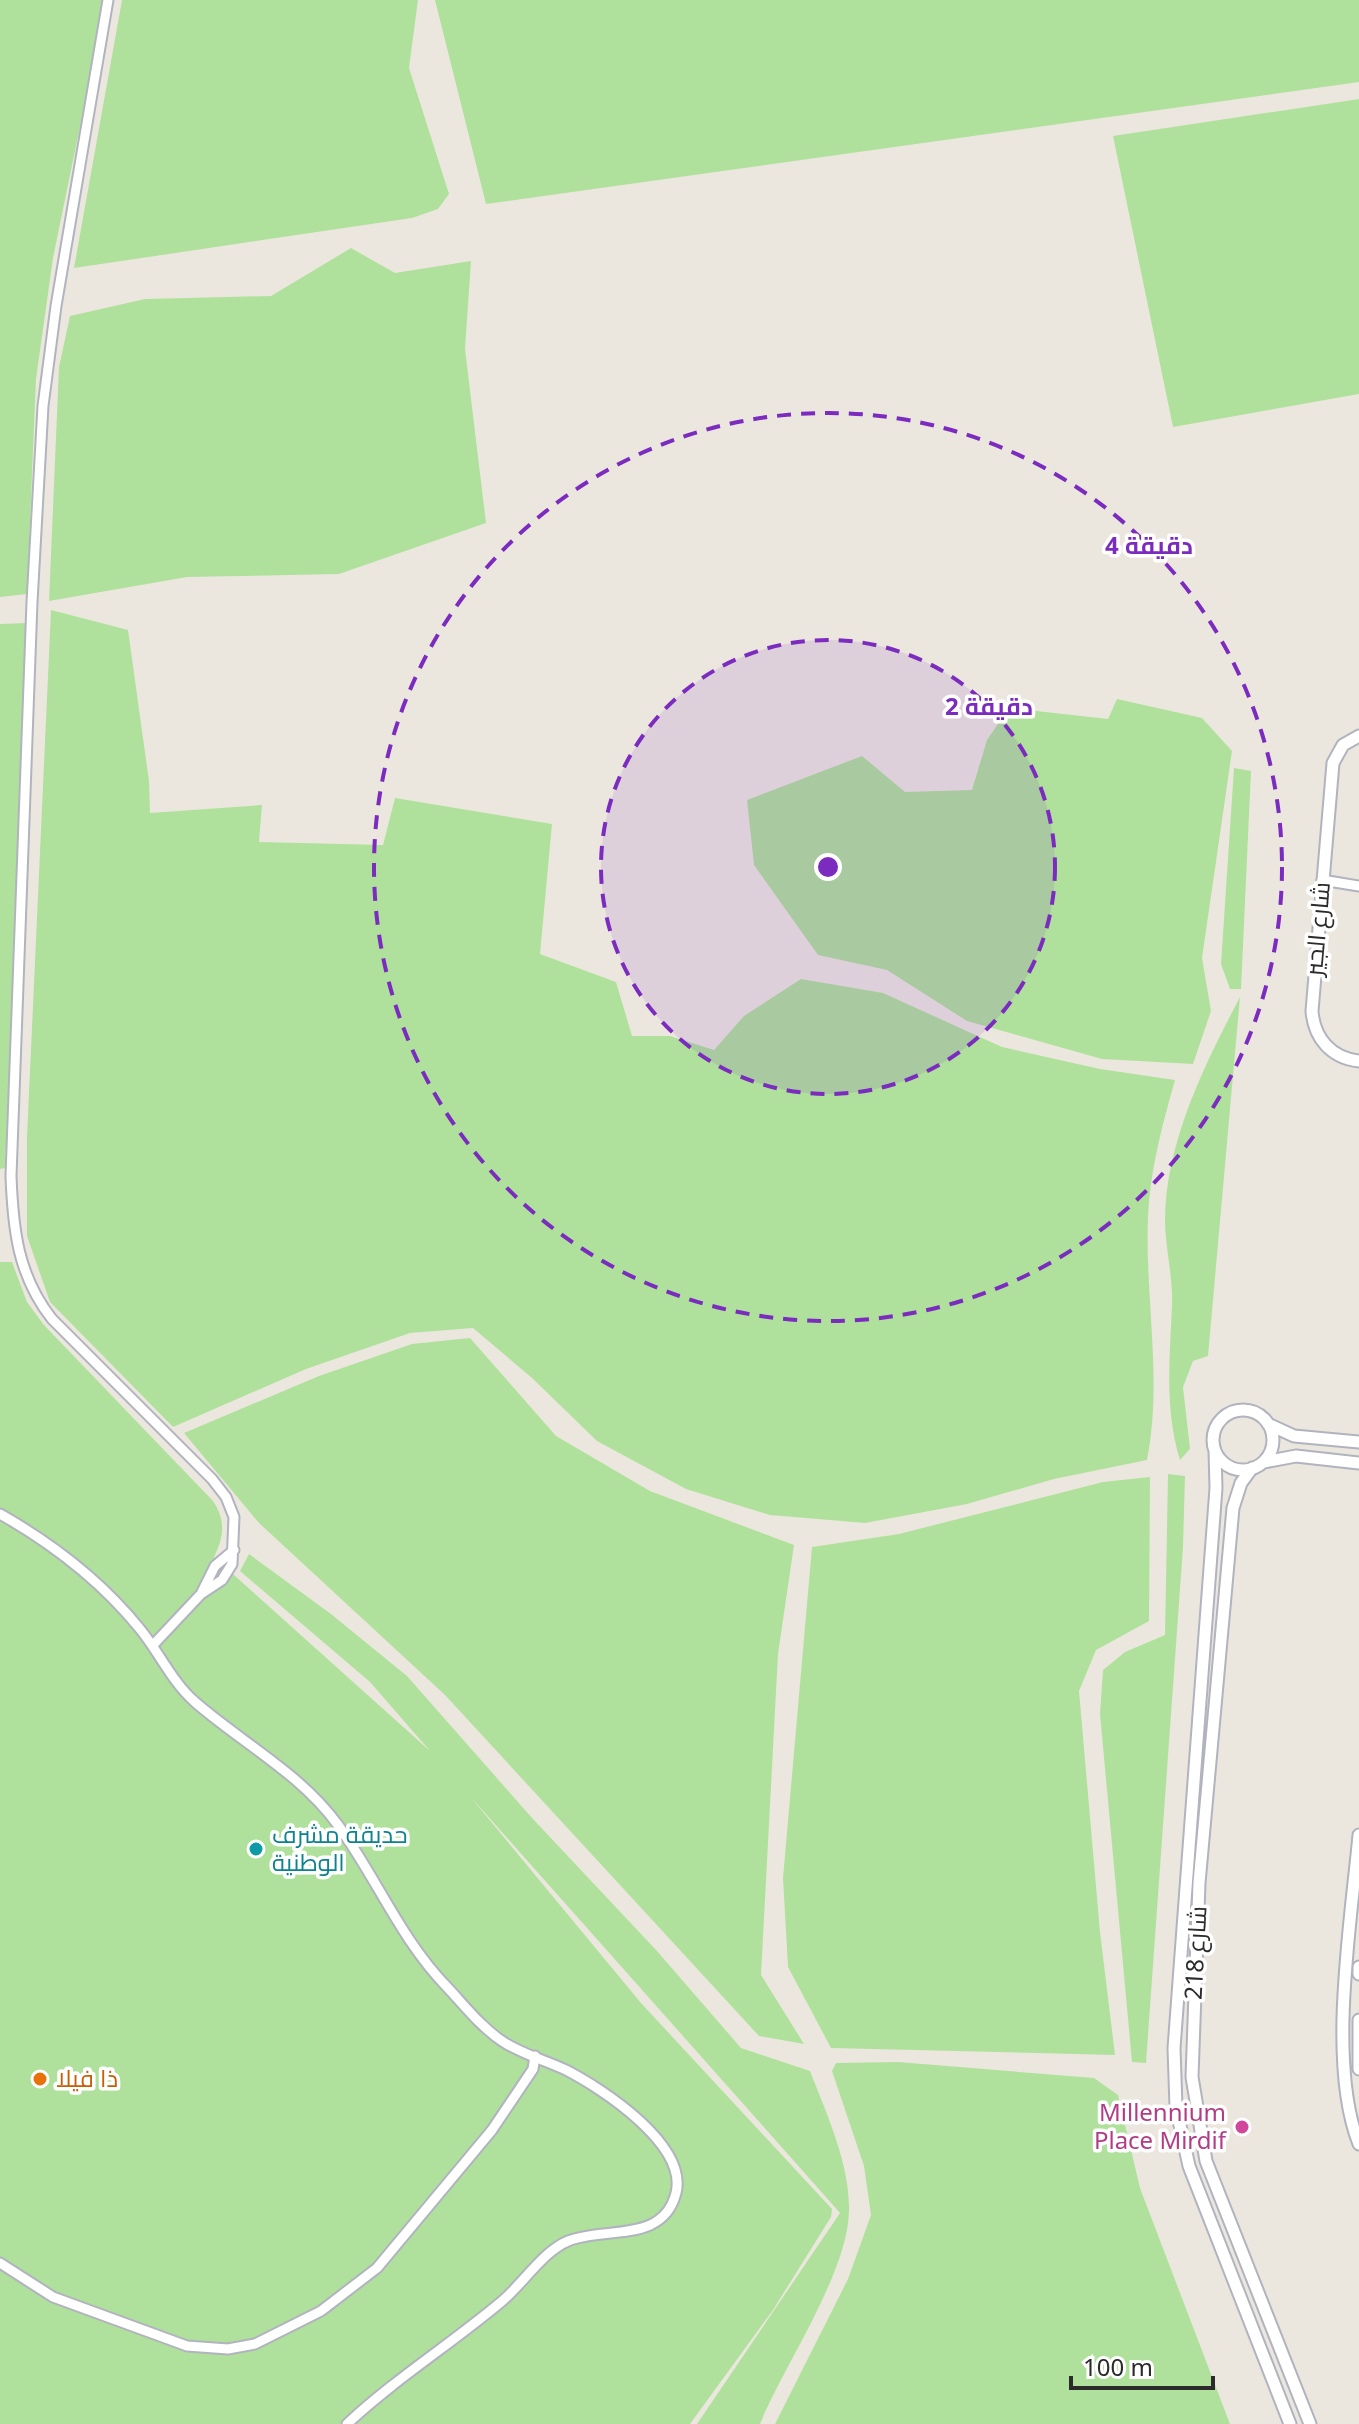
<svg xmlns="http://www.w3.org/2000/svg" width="1359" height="2424" font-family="'Noto Sans',Cairo,sans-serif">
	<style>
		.green { fill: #b0e19c }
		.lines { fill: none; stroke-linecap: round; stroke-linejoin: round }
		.minor-casing { stroke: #b1b3be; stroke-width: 13 }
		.tertiary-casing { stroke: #b1b3be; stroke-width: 15 }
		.minor { stroke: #fff; stroke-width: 9 }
		.tertiary { stroke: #fff; stroke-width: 11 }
		.ring { fill: none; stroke: #7b2cbf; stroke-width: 4; stroke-dasharray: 14 10 }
		.culture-dot { fill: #0f9aa8; stroke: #fff; stroke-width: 3 }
		.food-dot { fill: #e8710a; stroke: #fff; stroke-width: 3 }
		.hotel-dot { fill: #d1479c; stroke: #fff; stroke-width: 3 }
		.labels { text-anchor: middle; stroke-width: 7; stroke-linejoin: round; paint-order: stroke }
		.street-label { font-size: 24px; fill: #2b2b2b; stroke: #fff }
		.culture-label { font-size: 24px; fill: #0d838f; stroke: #fff; text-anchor: start }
		.food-label { font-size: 24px; fill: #c56008; stroke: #fff; text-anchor: start }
		.hotel-label { font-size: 24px; fill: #b23c85; stroke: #fff; text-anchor: end }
		.centre { fill: #7b2cbf; stroke: #fff; stroke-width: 4 }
		.ring-label { font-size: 24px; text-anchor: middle; font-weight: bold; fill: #7b2cbf; stroke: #fff; stroke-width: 7; stroke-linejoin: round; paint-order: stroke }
	</style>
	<rect width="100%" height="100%" fill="#ece7de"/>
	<path class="green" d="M0,0h106l-53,258 -17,121 -9,215 -27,3z
		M122,0h296l-9,68 40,126 -11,15 -26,9 -338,50z
		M435,0h924v82l-873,122z
		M1359,99v295l-186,33 -60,-291z
		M351,248l44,25 76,-12 -6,88 21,174 -147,51 -152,3 -138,24 10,-234 11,-51 75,-17 126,-3z
		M51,610l77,20 21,151 1,32 112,-8 -3,37 124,3 12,-47 157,26 -12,130 76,28 16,54h38l44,14 30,-34 57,-37 82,14 119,54 98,22 75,11c-11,39 -22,79 -26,121 -7,86 15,173 -2,259l-93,19 -87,25 -102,19 -95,-8 -84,-26 -89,-48 -65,-63 -59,-50 -63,5 -104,36 -133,58 -123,-125 -23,-66v-99z
		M28,623l-23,545 -5,1v-545z
		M1117,699l85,19 30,33 -30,207 9,53 -18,53 -91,-5 -135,-38 -80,-51 -69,-15 -64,-90 -7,-65 115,-44 43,36 67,-2 15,-50 22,-32 99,11z
		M1234,768l17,3 -10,218h-11l-9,-25z
		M1240,997l-32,359 -15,5 -10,26 7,62 -10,11c-16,-52 -10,-102 -8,-156 1,-28 -7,-57 -7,-85 1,-78 40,-155 75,-222z
		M0,1262h12l15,40 17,23 169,176c13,19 11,36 1,56l216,194 -60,-69 -130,-111 9,-17 82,60 76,62 126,143 124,132 84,97 69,23c17,44 40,93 39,140 -1,62 -65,154 -89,213h-63l143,-211 -371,-418 172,208 191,206 -1,8 -58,93 -83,114h-690z
		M470,1338l86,98 94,55 144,54 -16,109 -17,321 43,69 -45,-8 -314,-341 -186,-172 -75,-90 135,-57 93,-32z
		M1168,1474l17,2 -2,71 -37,516 -14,-1 -32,-348 3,-44 22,-18 40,-17z
		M1150,1477l-1,144 -53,29 -17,41 21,241 15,123 -284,-7 -43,-81 -5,-89 29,-331 87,-13 204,-52z
		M898,2062l196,16 24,17 22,93 90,236h-455l73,-145 23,-64 -7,-49 -32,-95 4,-8z"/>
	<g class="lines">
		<defs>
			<path id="minor" d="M108,0l-52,306 -13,100 -11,196 -21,574c2,54 7,100 41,143l160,160 14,18 8,20 -2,47 -10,16 -21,14 -48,51
				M1322,880l37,6
				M0,1514c53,30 102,68 140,115 19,23 32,53 55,73 47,41 105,71 143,123 38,52 63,115 109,162 17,18 34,40 55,54 19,13 43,19 64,29 37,19 122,75 110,123 -13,51 -71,33 -108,48 -26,11 -45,43 -67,61 -50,42 -106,77 -154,122
				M201,1594l14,-28 19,-16
				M0,2263l53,34 134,49 41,3 27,-5 66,-33 56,-43 115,-138 41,-61 2,-13"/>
			<path id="tertiary" d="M1359,736l-16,9 -10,18 -21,248c2,27 19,47 47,50
				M1213 1440a30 30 0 1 1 60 0a30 30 0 1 1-60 0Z
				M1268,1424l26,12 65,6
				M1215,1451l1,37 -42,560 2,59 13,59 101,258
				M1264,1462l32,-6 63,7
				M1252,1468l-11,15 -8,25 -34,375 -7,194 14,84 104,263
				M1359,1835c-8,87 -32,229 0,309
				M1359,1967v7
				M1359,2020v49"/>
		</defs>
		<use href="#minor" class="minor-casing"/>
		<use href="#tertiary" class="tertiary-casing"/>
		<use href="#minor" class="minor"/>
		<use href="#tertiary" class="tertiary"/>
	</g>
	<circle cx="828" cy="867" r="227" fill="#7b2cbf" fill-opacity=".12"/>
	<g class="ring">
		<circle cx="828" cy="867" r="227"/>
		<circle cx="828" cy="867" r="454"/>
	</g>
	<circle class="culture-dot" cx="256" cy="1849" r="8"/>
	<circle class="food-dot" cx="40" cy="2079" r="8"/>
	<circle class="hotel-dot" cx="1242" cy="2127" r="8"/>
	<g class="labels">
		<g class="street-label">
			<text transform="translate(1318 929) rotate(-85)" y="8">شارع الجير</text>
			<text transform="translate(1196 1953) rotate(-87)" y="8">شارع 218</text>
		</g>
		<g class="culture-label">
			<text x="272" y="1843">حديقة مشرف<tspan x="272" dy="28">الوطنية</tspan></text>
		</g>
		<g class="food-label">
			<text x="56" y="2087">ذا فيلا</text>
		</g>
		<g class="hotel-label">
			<text x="1226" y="2121">Millennium<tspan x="1226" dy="28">Place Mirdif</tspan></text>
		</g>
	</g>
	<circle cx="828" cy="867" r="12" class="centre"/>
	<g class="ring-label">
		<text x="1149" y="554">4 دقيقة</text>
		<text x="989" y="715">2 دقيقة</text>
	</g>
	<path d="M1071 2376v12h142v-12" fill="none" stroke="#2b2b2b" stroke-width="4"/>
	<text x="1083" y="2376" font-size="24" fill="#2b2b2b" stroke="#ffffff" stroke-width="6" paint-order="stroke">100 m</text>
</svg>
